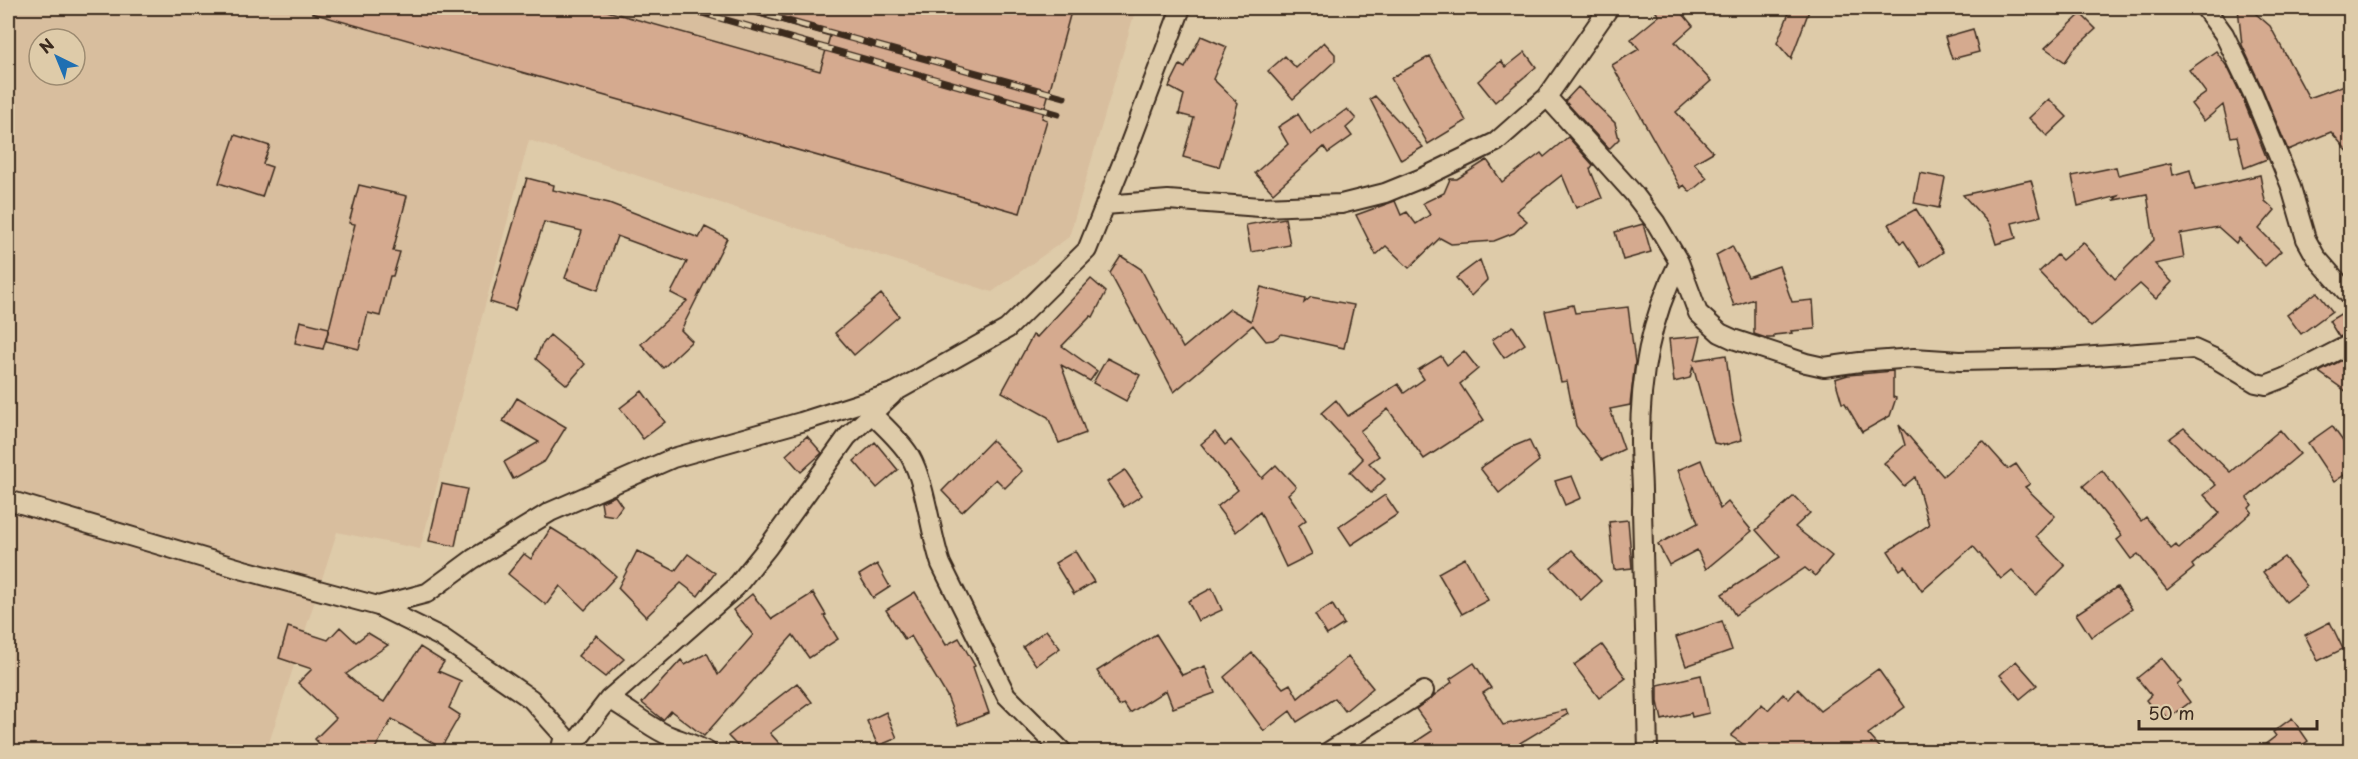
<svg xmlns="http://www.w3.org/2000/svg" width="2358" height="759" font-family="'Playpen Sans',sans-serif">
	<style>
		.built { fill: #d8be9e; fill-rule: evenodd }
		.building { fill: #d5aa8f; stroke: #3b2a1e; stroke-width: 1.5 }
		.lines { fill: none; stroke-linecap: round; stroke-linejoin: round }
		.street-casing { stroke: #3b2a1e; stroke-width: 22 }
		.street { stroke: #decba9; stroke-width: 18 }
		.rail-casing { stroke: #3b2a1e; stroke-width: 7 }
		.rail { stroke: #decba9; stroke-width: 4.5; stroke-dasharray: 14; stroke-linecap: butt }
	</style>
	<rect width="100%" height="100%" fill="#decba9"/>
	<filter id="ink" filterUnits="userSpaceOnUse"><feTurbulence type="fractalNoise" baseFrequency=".0167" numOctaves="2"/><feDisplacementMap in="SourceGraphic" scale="12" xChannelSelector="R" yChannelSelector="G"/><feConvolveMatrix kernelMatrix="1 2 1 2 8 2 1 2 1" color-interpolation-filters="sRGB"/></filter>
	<g filter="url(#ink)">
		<path class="built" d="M8,8h1128l-67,229 -77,55 -463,-152 -109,409 -83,-17 -71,220 -258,-1zM39,39h36v36h-36z"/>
		<path class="building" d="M313,8h283l224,63 10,-35 -81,-23v-5h323l-30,110 5,2 -27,93 -708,-200z
			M1653,8h25l15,18 -18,16 36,39 -35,31 37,40 -19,11 13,15 -17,14 -6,-7 -3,3 -69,-123 27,-16 -8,-10 28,-23z
			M1791,8h19l-19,51 -14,-16z
			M2238,8h11l21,18 39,72 41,-15v71l-19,-22 -43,18 -25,-60 -21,-45z
			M2081,14l15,15 -22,20 -9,13 -20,-14z
			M1973,29l6,23 -27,7 -7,-22z
			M1201,36l26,11 -14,32 25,24 -19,64 -36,-10 11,-39 -15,-4 5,-19 -15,-8 11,-22 5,3z
			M1324,42l11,12v7l-42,38 -25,-28 17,-15 11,12z
			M2216,51l12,17 15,31 24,60 -23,9 -7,-32 -6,1 -8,-32 -19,16 -13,-17 15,-11 -17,-23z
			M1525,52l11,15 -41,35 -17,-21 23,-20 5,6z
			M1430,56l36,65 -38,23 -37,-66z
			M1578,87l37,36 4,16 -10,10 -44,-48z
			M1375,96l48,51 -22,13 -31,-61z
			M2049,99l18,18 -20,19 -18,-18z
			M1347,109l9,10 -10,9 6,8 -24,17 -4,-6 -51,46 -18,-20 33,-29 -10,-17 20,-13 13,21z
			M235,135l35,11 -7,18 9,3 -10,30 -43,-14z
			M1568,137l25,28 -3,4 12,29 -26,10 -14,-33 -46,36 11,10 -13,12 -20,8 -43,3 -11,-6 -31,30 -23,-22 -10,9 -20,-40 39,-14 6,14 6,-3 9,12 14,-9 -7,-12 21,-10 6,-14h7l30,-19 15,22 39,-29 3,4z
			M2171,163l2,12 17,-5 5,20 65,-15 5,26 10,9 -16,19 22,22 -16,15 -26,-28 -3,5 -18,-16 -38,7 4,24 -29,6 17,18 -16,17 -16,-15 -49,43 -52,-55 18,-17 5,5 21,-18 32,37 39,-39 -7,-46 -33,6 4,-4 -40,10 -6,-30 44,-9 2,8z
			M1920,173l25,5 -6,30 -25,-5z
			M527,178l27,7 -1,5 56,13 90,35 6,-11 22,11 -46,92 11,11 -29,27 -22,-24 46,-43 -16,-8 16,-31 -70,-26 -19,54 -33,-12 17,-47 -38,-9 -29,88 -25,-8z
			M2031,180l10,36 -29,7 4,15 -20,6 -6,-19 -27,-30z
			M359,185l48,11 -14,55 7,1 -7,24h-3l-10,40 -12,-3 -9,36 -33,-8 29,-117 -6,-1z
			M1916,209l27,43 -22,15 -17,-26 -4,2 -11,-19z
			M1285,218l5,27 -39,7 -5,-27z
			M1643,224l8,28 -28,8 -8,-28z
			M1732,246l16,31 31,-11 13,36 21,-2 2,29 -24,2 1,2 -18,2v3h-8l-12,-4v-35l-20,7 -18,-51z
			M1121,256l20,13 42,79 47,-39 21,12 10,-34 44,12 -1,4 7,-6 43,8 -10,43 -62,-14 -9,6 -7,1 -13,-16 -79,67 -64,-119z
			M1480,260l7,20 -16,16 -15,-18z
			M1091,279l15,13 -13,25 -2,-1 -29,30 35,25 -7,10 -29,-16 25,68 -27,10 -11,-26 -46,-25 31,-57 4,2z
			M2317,292l15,19 -31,23 -14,-19z
			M881,294l18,22 -45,39 -19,-22z
			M1573,305l2,8 53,-6 7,55 -5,43 -20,4 14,40 -22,11 -26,-34 -9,-45 -6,1 -16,-71z
			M2350,308v25l-11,4 -10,-16z
			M300,321l29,7 -6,21 -28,-6z
			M1513,326l12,18 -21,14 -12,-18z
			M550,335l35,29 -18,21 -31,-26 5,-13z
			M1701,336l-6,24 31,-5 6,46 10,39 -17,5 -11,-2 -21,-77 -3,12 -16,4 -5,-43z
			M1464,351l14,18 -18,15 24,36 -60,39 -36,-50 -28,22 19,25 -10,7 16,16 -14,14 -21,-21 13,-13 -42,-46 15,-13 12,16 50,-32 6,9 20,-14 -6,-9 23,-14 6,9z
			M2350,356v38l-31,-22z
			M1107,358l33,17 -14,26 -33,-18z
			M1893,371v26l3,1 -6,18 -28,16 -17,-29h-3l-7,-24 13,-4z
			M642,391l23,31 -22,17 -23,-31z
			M517,398l49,29 -21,34 -32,18 -9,-17 35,-20 -36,-21z
			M1899,425l44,51 40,-35 25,28 8,-5 14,20 -5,3 30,29 -19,20 29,30 -29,29 -24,-25 -11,9 -28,-33 -51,45 -17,-25 -5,4 -12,-19 41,-26 -14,-48 -11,9 -20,-23 21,-18z
			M2332,426l18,25v20l-16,11 -26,-39z
			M2184,428l46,44 50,-42 20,24 -53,44 5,7 -3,3 3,4 -60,53 2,3 -27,22 -29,-36 -7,5 -14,-19 5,-4 -39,-50 19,-16 39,51 5,-4 25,32 5,-4 3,4 41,-36 -16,-18 12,-10 -47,-46z
			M1215,432l10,13 6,-5 31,38 14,-13 20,22 -8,7 18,26 -8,6 14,28 -26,13 -26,-55 -24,20 -19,-25 21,-17 -37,-46z
			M807,436l15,17 -21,19 -15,-17z
			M992,440l30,31 -17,17 -9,-9 -34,33 -20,-21z
			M1529,440l10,21 -40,32 -19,-25 32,-21z
			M875,442l23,28 -21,18 -23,-27z
			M1701,460l19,49 8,-7 24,29 -46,38 -9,-19 -28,15 -11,-21 40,-21 -20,-53z
			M1125,470l17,25 -18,12 -17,-25z
			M1572,476l9,22 -16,7 -10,-24z
			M442,484l25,5 -12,57 -26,-5z
			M1385,495l13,19 -47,31 -12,-18z
			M615,496l7,10 -7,10 -12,-2 -2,-12z
			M1794,496l16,17 -15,14 37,29 -17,20 -10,-8 -70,47 -13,-21 58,-37 -24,-27z
			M1628,520l4,48 -18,2 -5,-48z
			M551,528l34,21 31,27 -31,34 -25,-24 -14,19 -38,-31 16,-20 7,5z
			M1572,550l29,31 -20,19 -30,-32z
			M637,551l38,20 13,-17 27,19 -17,23 -17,-13 -35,34 -28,-29z
			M1075,551l19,31 -20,12 -19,-31z
			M2284,557l23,29 -21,16 -23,-30z
			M1465,558l23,42 -26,14 -24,-41z
			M877,564l13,23 -17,11 -14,-23z
			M2117,587l15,22 -41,28 -15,-23z
			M1212,588l10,22 -24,11 -10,-20z
			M915,592l31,53 13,-7 16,28 -2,1 16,46 -31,12 -11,-29 -36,-60 -6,4 -19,-30z
			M813,593l13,22 -2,1 14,23 -29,19 -16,-23 -89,101 -33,-25 -8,9 -21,-17 39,-43 4,5 22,-12 11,22 35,-40 -20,-25 19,-16 20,25z
			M1332,604l12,20 -17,11 -12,-20z
			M1722,621l10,29 -46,16 -10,-29z
			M2330,622l13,27 -25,12 -13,-26z
			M288,627l40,13 12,-13 16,15 12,-9 20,12 -42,29 19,17 19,11 36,-55 24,15 -6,9 23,10 -12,27 11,7 -19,33 -49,-29 -19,33h-46l-12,-13 21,-21 -38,-35 14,-14 -33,-11z
			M1046,630l14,18 -24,17 -13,-18z
			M1156,634l26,41 23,-9 10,27 -42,15 -7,-18 -36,23 -6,-9 -5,2 -22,-35z
			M596,635l28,24 -19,18 -27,-21z
			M1602,645l24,33 -27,20 -25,-33z
			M1252,653l31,35 7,-4 8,14 50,-41 25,31 -28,23 -10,-13 -38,24 -7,-11 -26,20 -40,-54z
			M2162,658l19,24 -4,3 13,17 -22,17 -5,-6 -4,4 -13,-17 5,-5 -14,-17z
			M2016,661l21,24 -17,14 -20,-24z
			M1474,663l17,25 -8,5 20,32 63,-15 2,4 -63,38h-105l32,-21 -16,-22 36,-27 -2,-3z
			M1878,669l27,38 -37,27 16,18h-129l-24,-16 31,-32 6,6 15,-16 6,5 9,-10 22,22z
			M1701,675l8,38 -17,4 -1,-4 -29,7 -4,-18v-17z
			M797,683l15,19 -42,31 17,19h-44l-15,-16z
			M886,712l11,26 -19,8 -11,-25z
			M2292,718l16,23 -15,11h-38l21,-16 -3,-4z"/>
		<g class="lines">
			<defs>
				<path id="street" d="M2205,8l19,26 29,60 37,90 16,55 10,18 34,39
					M1547,97l87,97 22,29 23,39 19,51 22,20 13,6 73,24 18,4 36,-5 54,-4 46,3 93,-2 141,-10 22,10 40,24 10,2 18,-7 66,-34
					M1105,205l63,-5 92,7 81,-3 44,-11 37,-15 74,-36 51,-45 62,-89
					M872,414c13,13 28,26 38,42 16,28 20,76 31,108l65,131 57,57
					M8,500l236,70 134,36 49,-13 46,-34 77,-47 123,-54 128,-36 94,-30 112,-63 80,-79 42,-104 52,-138
					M378,606l63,31 90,62 33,37 -4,16
					M609,699c19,10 36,25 56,35 14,6 30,10 43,18
					M568,752l41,-53 126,-111 33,-41 79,-110 45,-42
					M1328,752l96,-61
					M1648,752l-6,-243c1,-23 -2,-46 -2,-69 0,-64 10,-120 39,-178"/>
			</defs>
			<use href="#street" class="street-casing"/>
			<use href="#street" class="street"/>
			<defs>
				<path id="rail" d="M684,8l374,106
					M741,8l323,89"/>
			</defs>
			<use href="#rail" class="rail-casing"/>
			<use href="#rail" class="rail"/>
		</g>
	</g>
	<rect width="2358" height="759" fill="none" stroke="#decba9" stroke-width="30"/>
	<rect x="15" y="15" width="2328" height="729" fill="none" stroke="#3b2a1e" stroke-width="2" filter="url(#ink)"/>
	<g transform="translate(57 57) rotate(317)"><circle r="28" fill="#decba9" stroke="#9d8b71" stroke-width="1.5"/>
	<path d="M0-4.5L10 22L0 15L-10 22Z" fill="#1f6fb2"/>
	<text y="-9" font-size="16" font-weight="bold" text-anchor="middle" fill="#3b2a1e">N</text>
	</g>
	<path d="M2139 720v9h178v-9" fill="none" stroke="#3b2a1e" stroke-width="3"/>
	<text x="2148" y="720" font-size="18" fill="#3b2a1e" stroke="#decba9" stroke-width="4.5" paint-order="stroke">50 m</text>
</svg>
